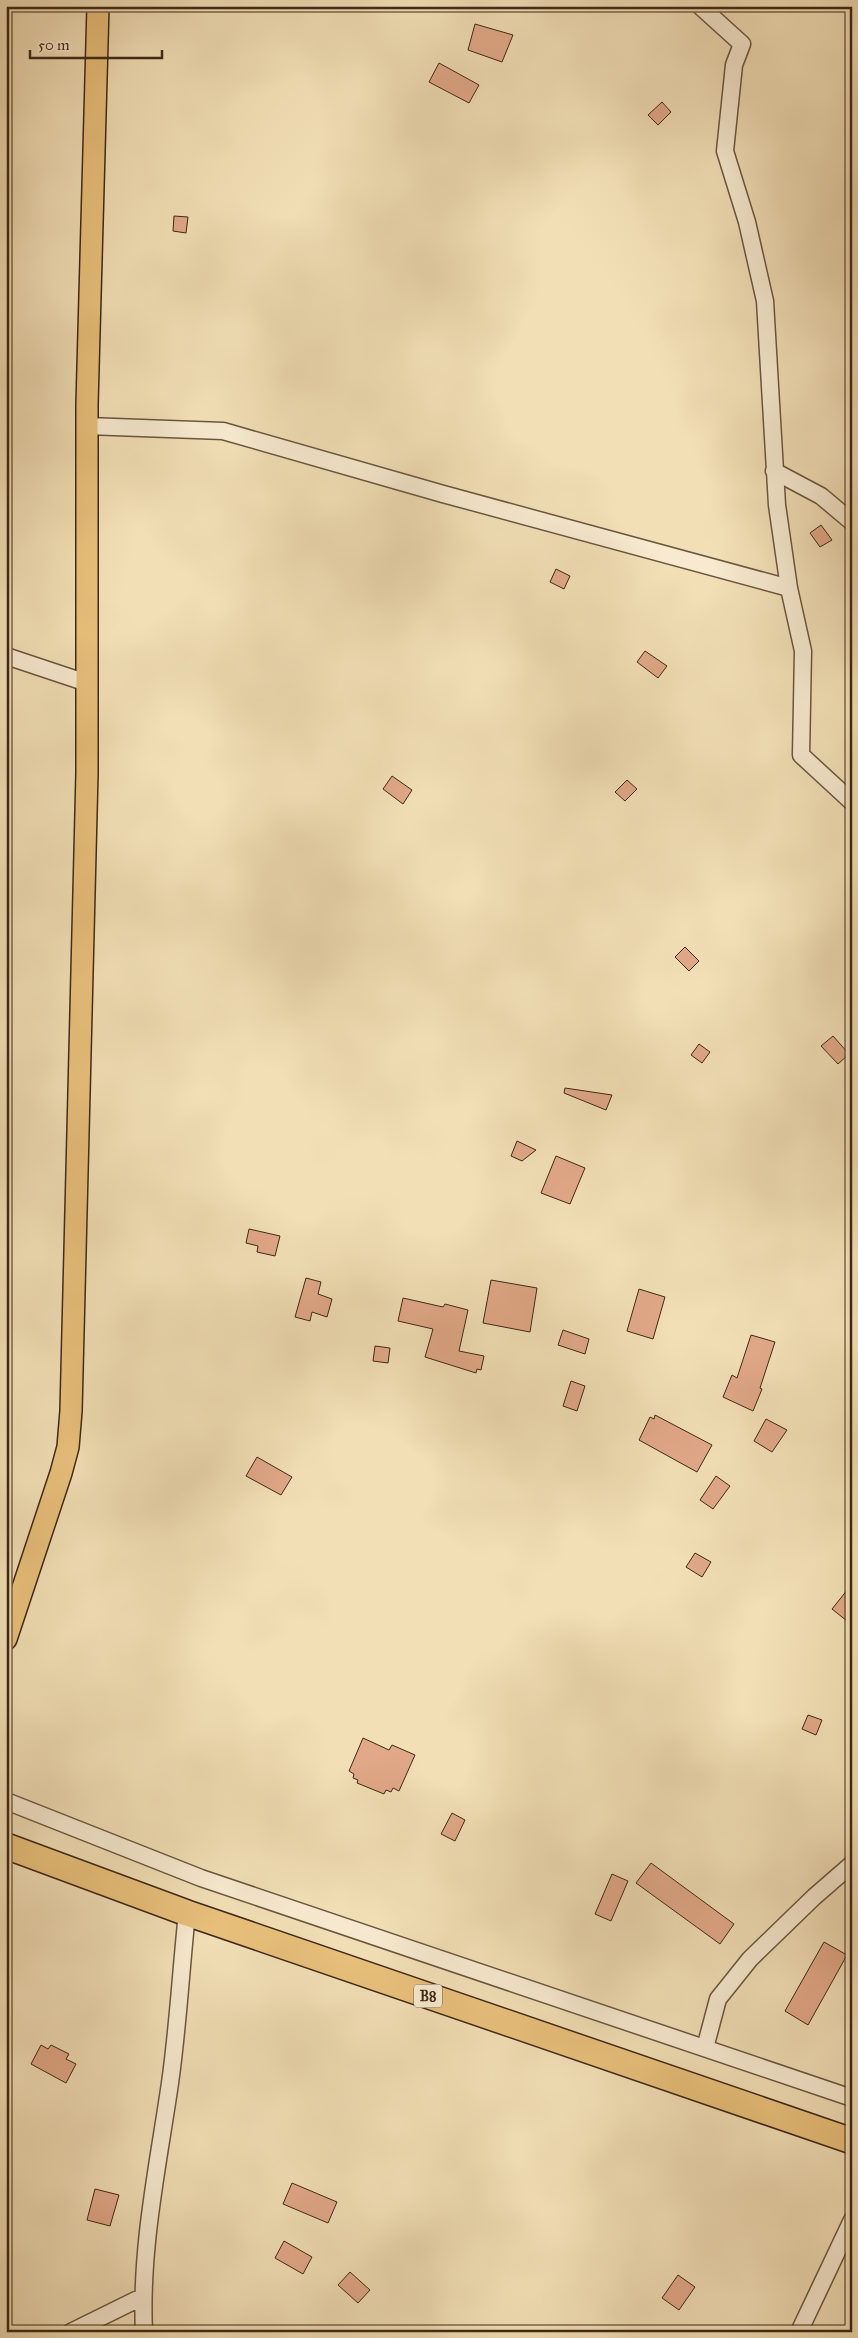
<svg xmlns="http://www.w3.org/2000/svg" width="858" height="2338" font-family="'IM FELL Great Primer',serif">
	<style>
		.building { fill: #e2a988; stroke: #3e2817 }
		.lines { fill: none; stroke-linecap: round; stroke-linejoin: round }
		.minor-casing { stroke: #6b563f; stroke-width: 19 }
		.major-casing { stroke: #3e2817; stroke-width: 24 }
		.highway-casing { stroke: #3e2817; stroke-width: 28 }
		.minor { stroke: #f7ead0; stroke-width: 16 }
		.major { stroke: #e9c07b; stroke-width: 21 }
		.highway { stroke: #e9c07b; stroke-width: 25 }
		.labels { text-anchor: middle; stroke-width: 4; stroke-linejoin: round; paint-order: stroke }
		.shield { fill: #f7ead0; stroke: #76624e; stroke-width: 1 }
		.shield-label { font-size: 14px; font-weight: bold; fill: #3e2817 }
	</style>
	<rect width="100%" height="100%" fill="#f2dfb6"/>
	<filter id="stains"><feTurbulence type="fractalNoise" baseFrequency=".004" numOctaves="4"/><feColorMatrix values="0 0 0 0 .2 0 0 0 0 .09 0 0 0 0 .02 0 0 0 .5 -.17"/></filter>
	<radialGradient id="worn" r=".72"><stop offset=".6" stop-color="#630" stop-opacity="0"/><stop offset="1" stop-color="#630" stop-opacity=".3"/></radialGradient>
	<path class="building" d="M475,24l38,11 -11,27 -34,-12z
		M439,63l40,22 -10,18 -40,-21z
		M662,102l9,10 -13,13 -10,-10z
		M174,216l14,1 -2,16 -13,-2z
		M821,525l11,15 -12,7 -10,-14z
		M556,569l14,7 -6,13 -14,-7z
		M645,651l22,15 -9,12 -21,-16z
		M392,776l20,14 -9,14 -20,-15z
		M627,780l10,9 -12,12 -10,-9z
		M685,947l14,14 -10,10 -14,-14z
		M833,1036l16,18 -11,10 -17,-18z
		M699,1044l11,8 -8,11 -11,-8z
		M565,1088l47,7 -6,15 -42,-17z
		M517,1141l19,9 -14,11 -11,-5z
		M556,1156l29,12 -15,36 -29,-11z
		M249,1229l31,7 -5,20 -18,-4 1,-6 -12,-3z
		M306,1278l15,4 -3,12 14,5 -5,18 -15,-5 -2,9 -15,-4z
		M491,1280l46,8 -7,44 -47,-9z
		M639,1289l26,8 -12,42 -26,-8z
		M403,1298l40,9 2,-3 23,6 -9,41 25,5 -3,14 -4,-1 -1,4 -51,-16 8,-28 -35,-8z
		M563,1330l26,9 -4,15 -27,-9z
		M751,1335l24,7 -15,46 2,1 -9,22 -30,-14 9,-22 5,3z
		M375,1346l15,2 -2,15 -15,-2z
		M571,1381l14,5 -8,25 -14,-5z
		M655,1415l57,30 -15,27 -58,-32 11,-23 4,2z
		M766,1419l21,11 -15,22 -18,-11z
		M257,1457l35,20 -11,18 -35,-19z
		M716,1476l14,10 -17,23 -13,-9z
		M695,1553l16,9 -9,15 -16,-10z
		M852,1584v41l-20,-16z
		M808,1715l14,5 -6,15 -14,-6z
		M363,1738l26,12 3,-5 23,10 -16,36 -6,-3 -2,4 -5,-2 -2,4 -27,-11 1,-3 -5,-2 1,-4 -5,-3z
		M452,1813l13,7 -10,21 -14,-7z
		M651,1863l83,61 -14,20 -84,-61z
		M612,1874l16,7 -17,40 -16,-7z
		M824,1942l23,13 -39,70 -23,-14z
		M41,2045l7,4 3,-4 18,9 -3,5 10,5 -10,19 -35,-19z
		M292,2183l45,19 -9,21 -45,-19z
		M95,2189l24,6 -9,31 -23,-6z
		M284,2241l28,16 -9,17 -28,-16z
		M350,2272l20,18 -12,13 -20,-18z
		M678,2275l17,12 -16,23 -17,-12z"/>
	<g class="lines">
		<defs>
			<path id="minor" d="M700,6l42,38 -8,21 -9,86 22,71 18,79 12,204 12,83 14,63 -2,104 51,47
				M87,426l136,5 220,63 346,94
				M774,471l47,25 31,26
				M6,656l81,27
				M6,1801l195,77 651,220
				M705,2048l13,-49 32,-40 64,-62 38,-33
				M71,2332l71,-35
				M144,2332c-4,-84 14,-166 26,-249 8,-56 11,-114 17,-170
				M799,2332l53,-112"/>
			<path id="major" d="M6,1639l55,-166 7,-26 3,-36 16,-638v-369l11,-398"/>
			<path id="highway" d="M6,1846l181,67 665,228"/>
		</defs>
		<use href="#minor" class="minor-casing"/>
		<use href="#major" class="major-casing"/>
		<use href="#highway" class="highway-casing"/>
		<use href="#minor" class="minor"/>
		<use href="#major" class="major"/>
		<use href="#highway" class="highway"/>
	</g>
	<g class="labels">
		<rect class="shield" x="414" y="1984.5" width="28" height="23" rx="4"/>
		<g class="shield-label">
			<text x="428" y="2001">B8</text>
		</g>
	</g>
	<rect width="858" height="2338" fill="none" stroke="#f2dfb6" stroke-width="25"/>
	<rect x="8" y="8" width="843" height="2323" fill="none" stroke="#3e2817" stroke-width="2.5"/>
	<rect x="12" y="12" width="833" height="2313" fill="none" stroke="#3e2817"/>
	<path d="M30 50v8h132v-8" fill="none" stroke="#3e2817" stroke-width="2.5"/>
	<text x="38" y="50" font-size="15" fill="#3e2817" stroke="#f7ead0" stroke-width="4" paint-order="stroke">50 m</text>
	<rect width="100%" height="100%" filter="url(#stains)"/>
	<rect width="100%" height="100%" fill="url(#worn)"/>
</svg>
